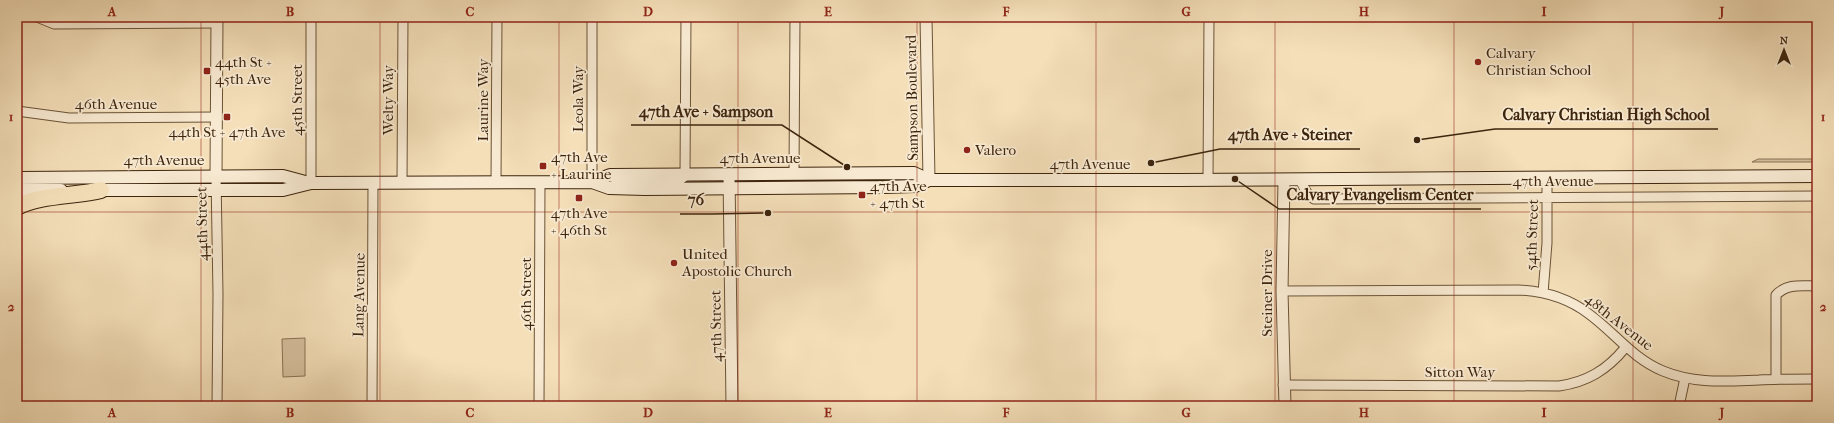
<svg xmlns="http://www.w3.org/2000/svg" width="1834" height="423" font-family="'IM FELL French Canon',serif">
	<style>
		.green { fill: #d5bf9c; stroke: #897254 }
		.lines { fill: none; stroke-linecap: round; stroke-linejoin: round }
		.minor-casing { stroke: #6b5337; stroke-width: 11 }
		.tertiary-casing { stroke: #6b5337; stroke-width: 13 }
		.secondary-casing { stroke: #3d240c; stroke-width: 14 }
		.motorway-casing { stroke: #3d240c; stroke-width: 18 }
		.minor { stroke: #f8ead2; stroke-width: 9 }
		.tertiary { stroke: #f8ead2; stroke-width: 11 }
		.secondary { stroke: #f8ead2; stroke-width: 12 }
		.motorway { stroke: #f4dfb9; stroke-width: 16 }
		.grid { fill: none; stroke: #8f2418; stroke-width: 1; stroke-opacity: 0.55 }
		.poi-dot { fill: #8f2418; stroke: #f8ead2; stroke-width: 1.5 }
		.labels { text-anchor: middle; stroke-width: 3.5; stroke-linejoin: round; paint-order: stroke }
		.poi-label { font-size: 15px; fill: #3d240c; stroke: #f8ead2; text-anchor: start }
		.street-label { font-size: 15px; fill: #3d240c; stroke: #f8ead2 }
		.leader { fill: none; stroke: #3d240c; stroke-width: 1.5 }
		.callout-dot { fill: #3d240c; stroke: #f8ead2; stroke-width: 1.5 }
		.callout-label { font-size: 16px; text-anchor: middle; font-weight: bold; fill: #3d240c; stroke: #f8ead2; stroke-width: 3.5; stroke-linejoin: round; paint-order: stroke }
		.neatline { fill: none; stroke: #8f2418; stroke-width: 1.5 }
		.grid-label { font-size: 13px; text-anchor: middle; font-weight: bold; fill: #8f2418 }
	</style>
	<rect width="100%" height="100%" fill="#f4dfb9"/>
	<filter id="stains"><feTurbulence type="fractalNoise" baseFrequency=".005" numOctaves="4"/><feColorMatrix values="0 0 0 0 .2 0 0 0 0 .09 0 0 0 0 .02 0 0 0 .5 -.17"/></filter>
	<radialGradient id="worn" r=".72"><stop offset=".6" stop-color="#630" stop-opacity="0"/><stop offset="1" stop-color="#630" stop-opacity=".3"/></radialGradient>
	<path class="green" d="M1758,159h59v3h-65z
		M305,338v38l-22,1 -1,-38z"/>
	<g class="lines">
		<defs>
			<path id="minor" d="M37,17l17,7 163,-1
				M17,111l52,7 147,-1
				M794,174l1,-157
				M685,175l1,-158
				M216,176l2,118 -1,112
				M1208,180l1,-163
				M1300,180l7,13 7,6 503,-3
				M592,182v-165
				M311,183v-166
				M402,183l1,-166
				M496,183l1,-166
				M1282,291l236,-1c25,1 50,8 71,24 26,19 43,44 74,57 31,13 63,10 96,9 19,-1 39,-1 58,-1
				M1543,293l4,-50v-65
				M1776,379v-84c11,-12 26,-9 41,-9
				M1283,385l276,1c28,-4 48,-16 66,-38
				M372,406l1,-223
				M539,406l1,-223
				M1679,406l6,-28"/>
			<path id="tertiary" d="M926,17l3,163
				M729,174l3,232
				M216,176l1,-159
				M1284,180l-2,111 3,115
				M611,187l17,-5 49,-1 8,-6"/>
			<path id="secondary" d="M17,178l266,-2 26,7
				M592,182l18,-7 304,-2 15,7h249l639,-4
				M17,190h44
				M93,190h190l28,-7 281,-1 17,6 36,1 239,-2 31,-1 14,-6"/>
			<path id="motorway" d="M17,207c20,-12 60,-11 84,-17"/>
		</defs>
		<use href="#minor" class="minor-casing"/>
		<use href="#tertiary" class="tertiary-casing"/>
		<use href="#secondary" class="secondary-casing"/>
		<use href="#motorway" class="motorway-casing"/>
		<use href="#minor" class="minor"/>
		<use href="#tertiary" class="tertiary"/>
		<use href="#secondary" class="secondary"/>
		<use href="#motorway" class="motorway"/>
	</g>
	<path class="grid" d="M201,17v389M380,17v389M559,17v389M738,17v389M917,17v389M1096,17v389M1275,17v389M1454,17v389M1633,17v389M17,212h1800"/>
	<g class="poi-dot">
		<circle cx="1478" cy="62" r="4"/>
		<rect x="203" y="67" width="8" height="8" rx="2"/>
		<rect x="223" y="113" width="8" height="8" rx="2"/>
		<circle cx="967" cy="150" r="4"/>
		<rect x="539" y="162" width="8" height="8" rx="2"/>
		<rect x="858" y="191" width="8" height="8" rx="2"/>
		<rect x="575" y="194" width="8" height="8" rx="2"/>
		<circle cx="674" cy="263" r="4"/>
	</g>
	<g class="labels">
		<g class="poi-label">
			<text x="1486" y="58">Calvary<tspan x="1486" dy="17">Christian School</tspan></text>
			<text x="215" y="67">44th St +<tspan x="215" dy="17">45th Ave</tspan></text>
			<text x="227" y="137" text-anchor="middle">44th St + 47th Ave</text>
			<text x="975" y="155">Valero</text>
			<text x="551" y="162">47th Ave<tspan x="551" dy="17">+ Laurine</tspan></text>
			<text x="870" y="191">47th Ave<tspan x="870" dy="17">+ 47th St</tspan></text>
			<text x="579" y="218" text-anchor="middle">47th Ave<tspan x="579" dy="17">+ 46th St</tspan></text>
			<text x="682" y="259">United<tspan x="682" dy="17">Apostolic Church</tspan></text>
		</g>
		<g class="street-label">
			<text transform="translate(912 98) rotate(-91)" y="5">Sampson Boulevard</text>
			<text transform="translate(578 99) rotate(-90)" y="5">Leola Way</text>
			<text transform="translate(297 100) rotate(-90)" y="5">45th Street</text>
			<text transform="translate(388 100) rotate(-90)" y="5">Welty Way</text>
			<text transform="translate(483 100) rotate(-90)" y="5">Laurine Way</text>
			<text x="116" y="109">46th Avenue</text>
			<text x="760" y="163">47th Avenue</text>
			<text x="164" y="165">47th Avenue</text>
			<text x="1090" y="169">47th Avenue</text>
			<text x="1553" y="186">47th Avenue</text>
			<text transform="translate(202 224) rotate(-91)" y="5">44th Street</text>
			<text transform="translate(1532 235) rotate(-88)" y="5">54th Street</text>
			<text transform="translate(1267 293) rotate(-90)" y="5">Steiner Drive</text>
			<text transform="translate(526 294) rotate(-90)" y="5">46th Street</text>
			<text transform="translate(359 295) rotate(-89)" y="5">Lang Avenue</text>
			<text transform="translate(1619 322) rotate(38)" y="5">48th Avenue</text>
			<text transform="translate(716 326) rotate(-91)" y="5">47th Street</text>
			<text x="1460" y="377">Sitton Way</text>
		</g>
	</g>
	<path class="leader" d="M847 167L782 125H631M1417 140L1495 129H1718M1151 163L1220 149H1360M1235 179L1279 209H1481M768 213L712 214H680"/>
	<g class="callout-dot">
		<circle cx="847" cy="167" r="4"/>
		<circle cx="1417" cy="140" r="4"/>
		<circle cx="1151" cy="163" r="4"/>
		<circle cx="1235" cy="179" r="4"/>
		<circle cx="768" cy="213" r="4"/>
	</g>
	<g class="callout-label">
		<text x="706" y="117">47th Ave + Sampson</text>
		<text x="1606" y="120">Calvary Christian High School</text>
		<text x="1290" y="140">47th Ave + Steiner</text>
		<text x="1380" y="200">Calvary Evangelism Center</text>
		<text x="696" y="205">76</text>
	</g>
	<rect width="1834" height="423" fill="none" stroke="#f4dfb9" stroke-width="44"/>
	<g transform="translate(1784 50)" stroke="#f8ead2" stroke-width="3" paint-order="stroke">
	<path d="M0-3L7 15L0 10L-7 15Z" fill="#3d240c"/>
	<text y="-6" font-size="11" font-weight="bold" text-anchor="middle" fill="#3d240c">N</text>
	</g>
	<rect x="22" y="22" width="1790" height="379" class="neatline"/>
	<g class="grid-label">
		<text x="112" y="16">A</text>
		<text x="290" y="16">B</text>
		<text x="470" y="16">C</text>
		<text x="648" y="16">D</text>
		<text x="828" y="16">E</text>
		<text x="1006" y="16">F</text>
		<text x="1186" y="16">G</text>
		<text x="1364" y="16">H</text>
		<text x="1544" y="16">I</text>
		<text x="1722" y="16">J</text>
		<text x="11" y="121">1</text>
		<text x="1823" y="121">1</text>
		<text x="11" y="311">2</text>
		<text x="1823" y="311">2</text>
		<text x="112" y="417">A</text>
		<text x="290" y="417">B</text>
		<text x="470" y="417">C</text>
		<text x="648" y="417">D</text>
		<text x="828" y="417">E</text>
		<text x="1006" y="417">F</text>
		<text x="1186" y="417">G</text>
		<text x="1364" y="417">H</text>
		<text x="1544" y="417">I</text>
		<text x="1722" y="417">J</text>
	</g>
	<rect width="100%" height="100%" filter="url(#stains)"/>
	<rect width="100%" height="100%" fill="url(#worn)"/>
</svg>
